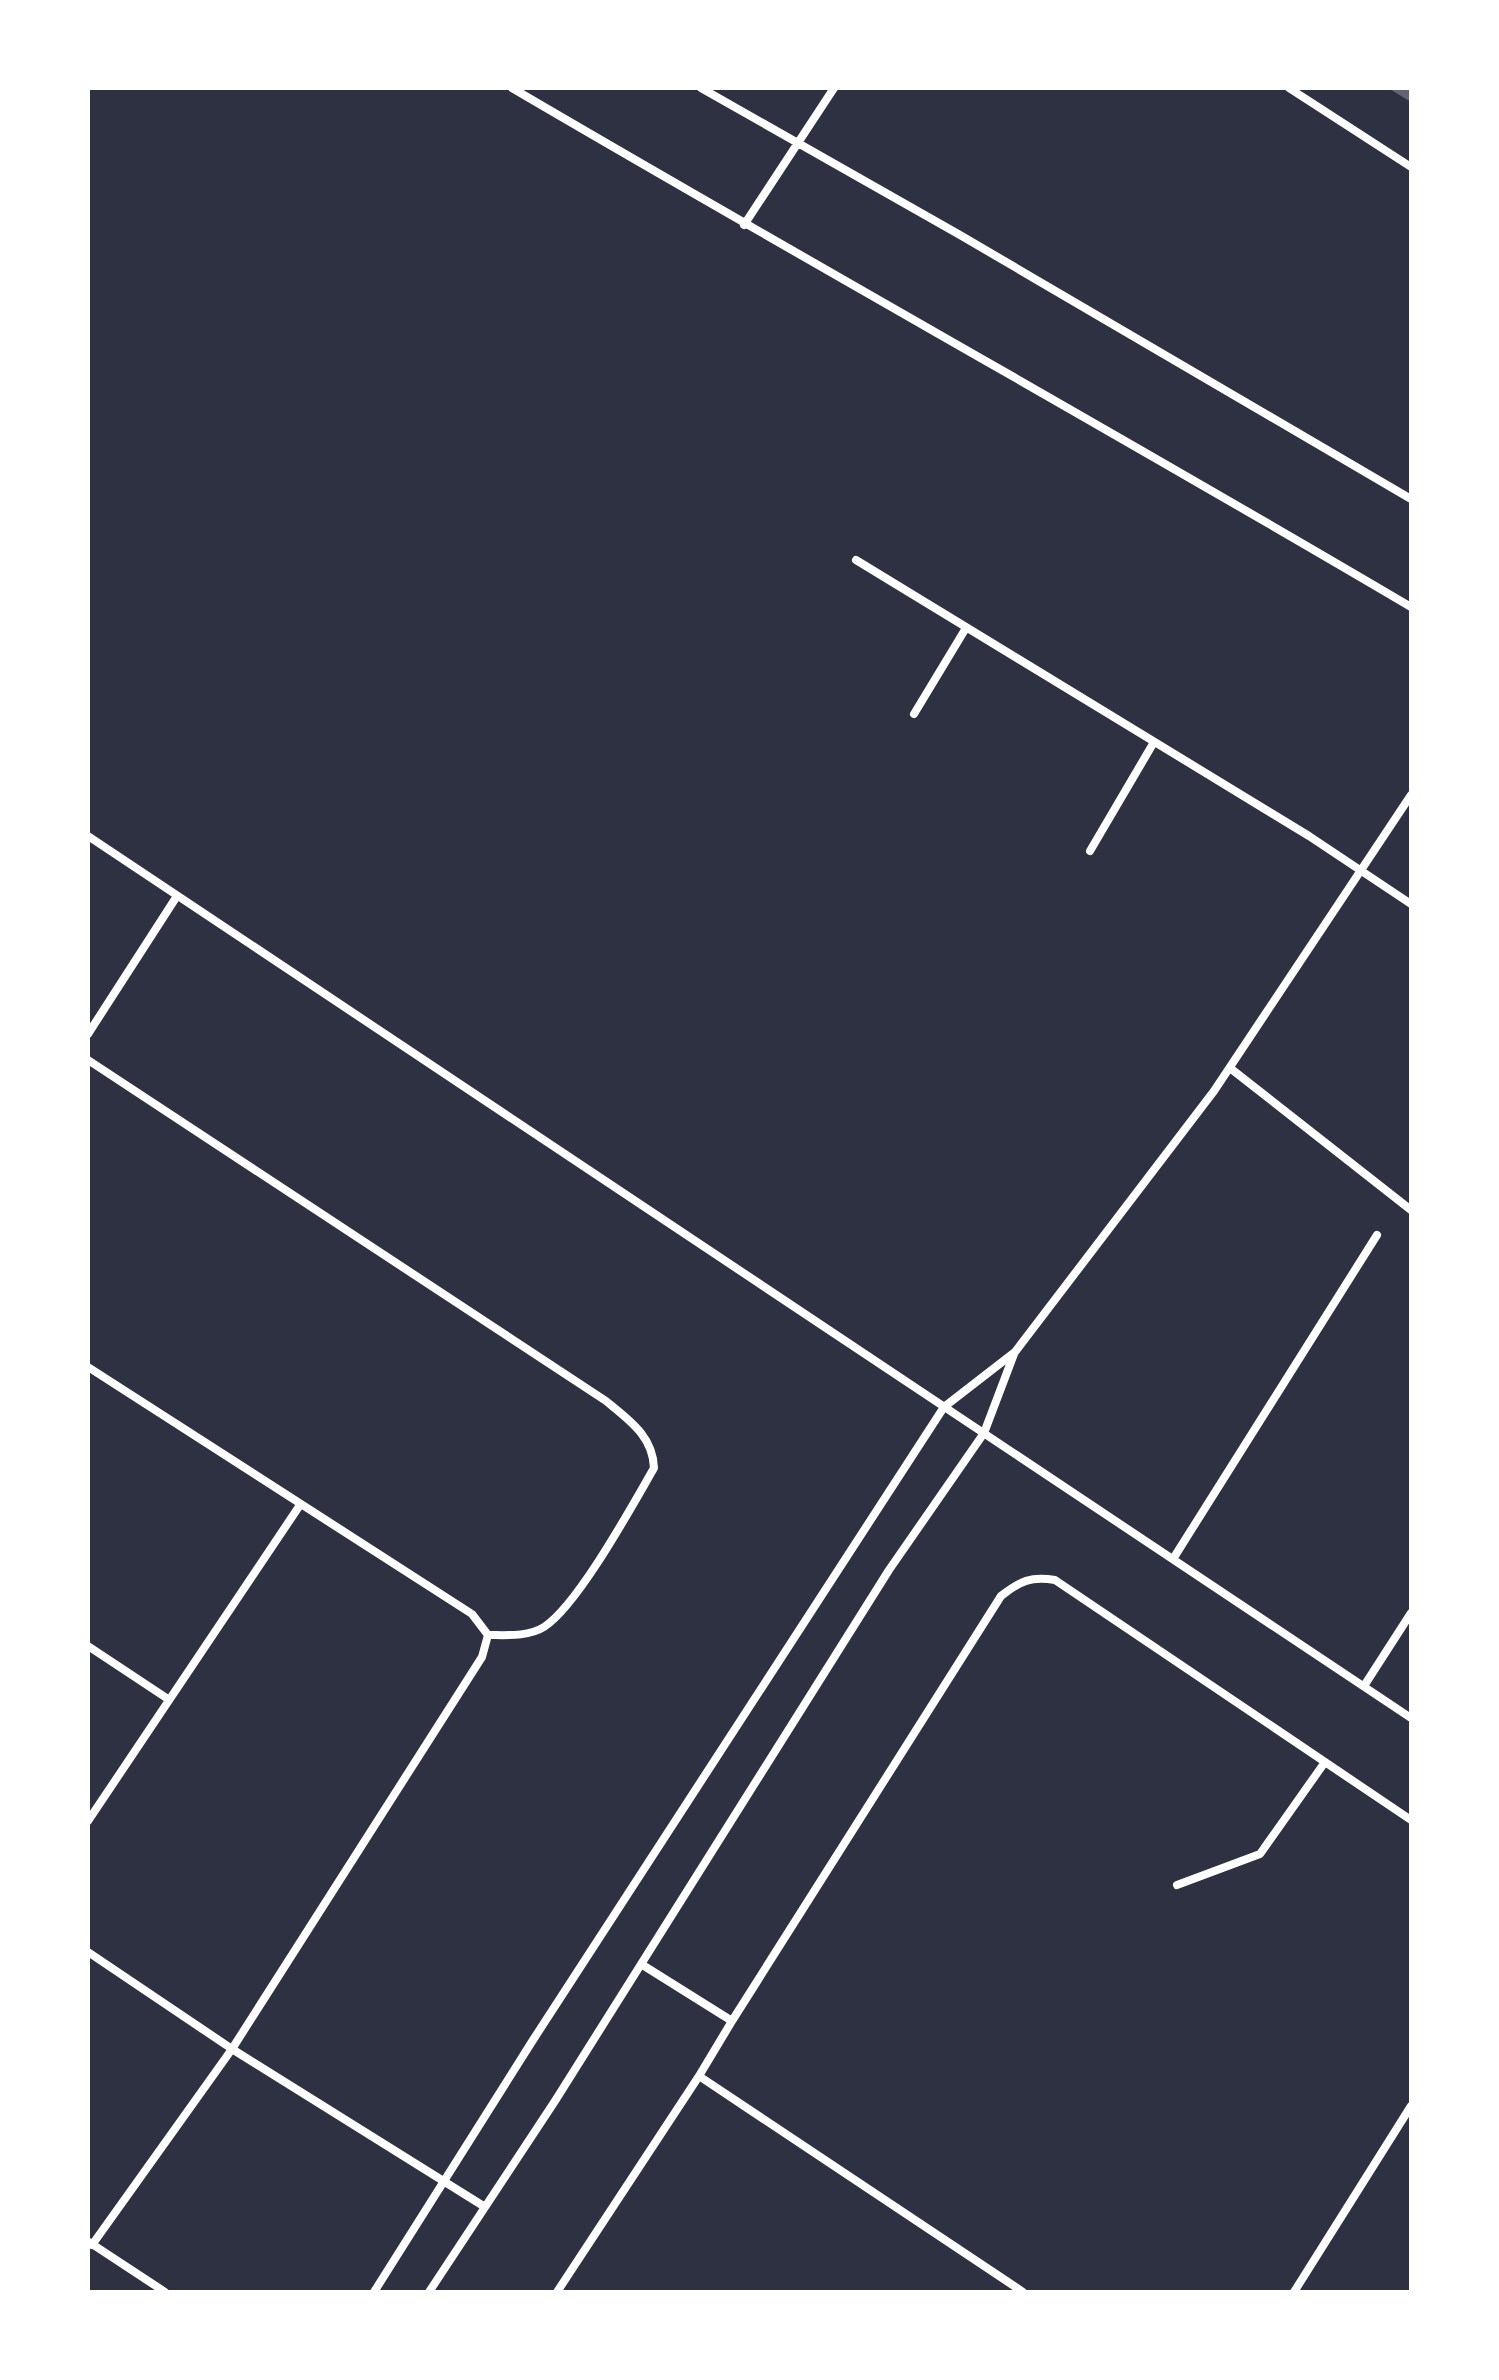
<svg xmlns="http://www.w3.org/2000/svg" width="1499" height="2380" font-family="'Noto Serif',serif">
	<style>
		.building { fill: #626471 }
		.lines { fill: none; stroke-linecap: round; stroke-linejoin: round }
		.minor { stroke: #fff; stroke-width: 8 }
	</style>
	<rect width="100%" height="100%" fill="#2d3142"/>
	<path class="building" d="M1388,88h23v14z"/>
	<g class="lines">
		<path class="minor" d="M512,88c298,175 601,343 899,519
			M701,88l259,147 451,264
			M1289,88l122,79
			M744,225l90,-137
			M856,560l453,276 102,68
			M914,714l52,-86
			M88,836l1323,882
			M1090,851l64,-109
			M88,1034l89,-138
			M88,1060l518,341c23,19 47,35 48,67 -22,38 -76,137 -110,159 -16,10 -38,8 -56,8
			M1230,1068l181,142
			M88,1367l384,247 16,21 -6,22 -250,392 -140,196
			M1173,1559l204,-324
			M88,1646l80,53
			M1364,1686l47,-73
			M88,1821l212,-316
			M1177,1885l83,-31 65,-92
			M88,1952l144,97 253,158
			M641,1964l91,57 -33,55 324,216
			M732,2021l269,-425c19,-15 30,-20 54,-16l356,240
			M89,2242l76,50
			M374,2292l159,-252 411,-633 71,-55 199,-261 197,-296
			M429,2292l126,-191 334,-531 95,-137 30,-79
			M557,2292l142,-216
			M1294,2292l117,-186"/>
	</g>
	<rect width="1499" height="2380" fill="none" stroke="#ffffff" stroke-width="180"/>
</svg>
